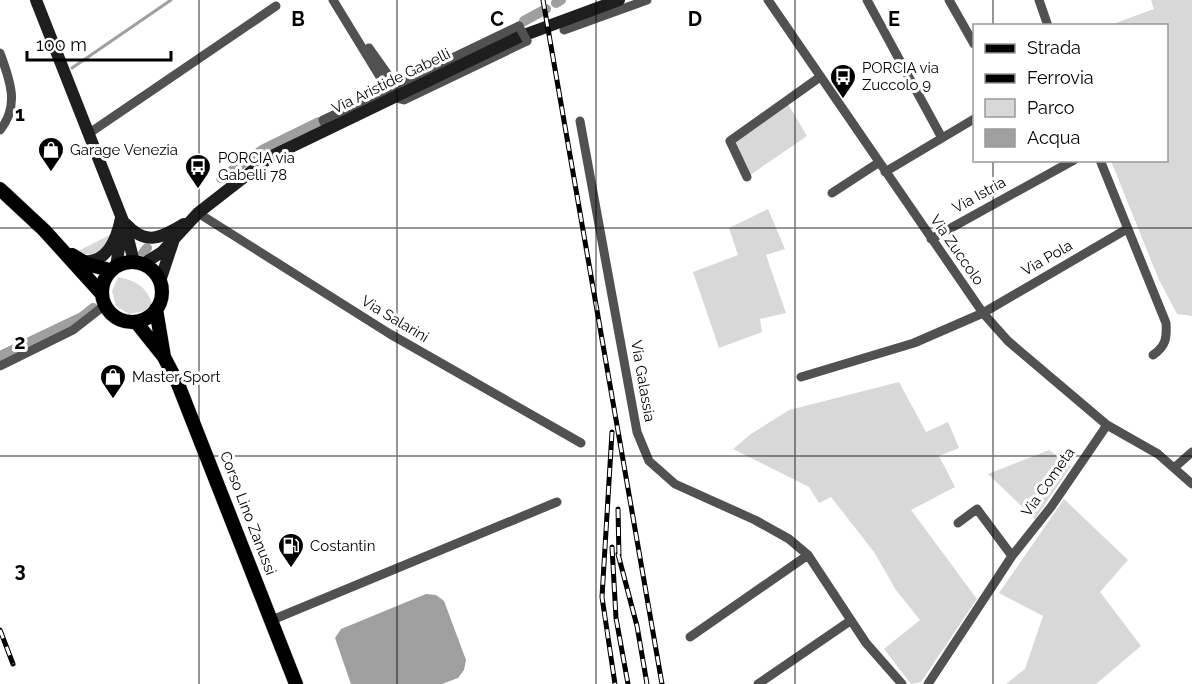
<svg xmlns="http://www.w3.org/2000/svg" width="1192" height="684" font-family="Raleway,sans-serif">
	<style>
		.green { fill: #d8d8d8 }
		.water { fill: #9f9f9f }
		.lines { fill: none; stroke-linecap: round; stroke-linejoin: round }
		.stream { stroke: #9f9f9f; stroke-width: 3 }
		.canal { stroke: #9f9f9f; stroke-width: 10 }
		.primary-casing { stroke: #dbdbdb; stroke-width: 15 }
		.minor { stroke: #515151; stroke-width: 9 }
		.secondary { stroke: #1e1e1e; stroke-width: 12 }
		.primary { stroke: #000; stroke-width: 14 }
		.rail-casing { stroke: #000; stroke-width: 5 }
		.rail { stroke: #fff; stroke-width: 3; stroke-dasharray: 9; stroke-linecap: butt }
		.minor-bridge { stroke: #515151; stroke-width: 9 }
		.grid { fill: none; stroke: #000; stroke-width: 1.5; stroke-opacity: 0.55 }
		.labels { text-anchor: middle; stroke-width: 6; stroke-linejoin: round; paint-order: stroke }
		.poi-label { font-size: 15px; fill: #000; stroke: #fff; text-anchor: start }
		.street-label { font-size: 15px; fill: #000; stroke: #fff }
		.grid-label { font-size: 20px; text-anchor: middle; font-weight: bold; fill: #000; stroke: #fff; stroke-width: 6; stroke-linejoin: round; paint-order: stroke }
	</style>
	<rect width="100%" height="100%" fill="#fff"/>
	<path class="green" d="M1151,0h41v316l-15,-2 -18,-34 -48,-119 55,-1v-134l-56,-1 44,-16z
		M788,104l19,32 -57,39 -16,-33z
		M768,209l17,40 -19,6 20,58 -26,6 2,13 -43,16 -26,-76 45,-17 -9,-27z
		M112,234c-4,18 -20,24 -36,18z
		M118,277c18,4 27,8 34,26l-7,8 -16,3 -13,-8 -4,-15z
		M899,382l27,50 22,-10 11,26 -20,8 16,31 -44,23 66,89 -56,83 -10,2 -27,-35 36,-29 -24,-30 -22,-38 -43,-55 -12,6 -10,-16 -76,-38 18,-15 38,-24z
		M1049,450l22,16 -36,53 -47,-45z
		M1064,499l64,61 -28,32 41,54 -45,38h-90l19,-15 18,-53 -44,-23z"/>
	<path class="water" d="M426,594l10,1 8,6 22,59 -2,10 -6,8 -16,6h-91l-16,-46 6,-9z"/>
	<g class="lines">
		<path class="stream" d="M72,68l99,-68"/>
		<path class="canal" d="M556,3l5,-3
			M524,21l22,-12
			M221,178l43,-29 55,-27
			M143,253l4,-5
			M0,356l82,-39 11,-9"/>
		<defs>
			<path id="primary" d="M0,189l44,41 58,64
				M72,255l15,9 23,6
				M102 292a30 30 0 1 1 60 0a30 30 0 1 1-60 0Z
				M156,309l8,48
				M136,322l28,35 14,27 118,300"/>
		</defs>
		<use href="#primary" class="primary-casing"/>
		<path class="minor" d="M333,0l55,90
			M768,0l215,313 25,28 99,84 51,29 34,30
			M867,0l75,138
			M949,0l25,44
			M1039,0l9,26
			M564,30l83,-30
			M369,48l30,42
			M0,53c10,27 20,53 0,77
			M392,97l12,3 123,-59
			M580,121l57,311 12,29 26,23 80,36 34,19 19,16 58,88 36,41
			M327,128l-4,-8 196,-94
			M88,134l188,-128
			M1100,160l66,163c1,15 0,23 -13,32
			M885,172l89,-53
			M747,177l-17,-36 90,-64
			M832,193l46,-30
			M198,213l192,121 191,109
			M931,239l143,-79
			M0,366l73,-36 32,-25
			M801,377l113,-34 69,-30 144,-84
			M1175,467l17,-15
			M958,523l19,-14 35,47
			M272,620l285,-118
			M690,637l118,-82
			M758,684l92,-63
			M928,684l84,-128 39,-49 56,-82"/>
		<path class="secondary" d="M36,0l89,226 9,36
			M126,224c20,22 35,14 58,0
			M83,261c24,3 34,-23 38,-43
			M143,264l19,-12 36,-39 72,-56 249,-120 100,-37
			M116,266l6,-35
			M160,281l13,-39"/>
		<use href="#primary" class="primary"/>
		<defs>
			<path id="rail" d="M543,0l119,684
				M612,432l-10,165 13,87
				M618,509l1,48
				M612,547l4,71 12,66
				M618,554l19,72 10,58
				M0,630l13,34"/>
		</defs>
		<use href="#rail" class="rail-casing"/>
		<use href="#rail" class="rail"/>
		<path class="minor-bridge" d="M519,26l8,15"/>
	</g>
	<path class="grid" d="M199,0v684M397,0v684M596,0v684M795,0v684M993,0v26M993,160v524M0,228h1192M0,456h1192"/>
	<defs>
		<symbol id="bus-pin" viewBox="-11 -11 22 30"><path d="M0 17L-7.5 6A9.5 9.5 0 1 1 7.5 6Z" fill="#000" stroke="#fff"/><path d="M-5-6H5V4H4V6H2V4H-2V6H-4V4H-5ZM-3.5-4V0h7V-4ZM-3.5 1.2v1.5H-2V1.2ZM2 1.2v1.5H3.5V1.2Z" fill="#fff"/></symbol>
		<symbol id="shop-pin" viewBox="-11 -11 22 30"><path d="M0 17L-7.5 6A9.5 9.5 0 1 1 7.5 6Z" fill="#000" stroke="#fff"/><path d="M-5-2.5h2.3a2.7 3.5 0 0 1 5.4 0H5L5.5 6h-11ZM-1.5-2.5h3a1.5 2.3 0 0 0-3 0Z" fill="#fff"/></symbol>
		<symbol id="fuel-pin" viewBox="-11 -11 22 30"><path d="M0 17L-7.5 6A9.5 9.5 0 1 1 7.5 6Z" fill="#000" stroke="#fff"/><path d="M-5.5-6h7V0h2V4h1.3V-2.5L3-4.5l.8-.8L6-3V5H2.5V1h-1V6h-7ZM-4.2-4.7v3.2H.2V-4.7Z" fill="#fff"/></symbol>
	</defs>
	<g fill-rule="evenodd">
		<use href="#bus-pin" x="828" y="62" width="30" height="40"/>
		<use href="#shop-pin" x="36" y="135" width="30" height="40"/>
		<use href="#bus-pin" x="183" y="152" width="30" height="40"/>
		<use href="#shop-pin" x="98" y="362" width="30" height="40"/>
		<use href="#fuel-pin" x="276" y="531" width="30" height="40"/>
	</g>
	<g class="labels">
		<g class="poi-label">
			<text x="862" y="73">PORCIA via<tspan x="862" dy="17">Zuccolo 9</tspan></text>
			<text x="70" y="155">Garage Venezia</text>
			<text x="218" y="163">PORCIA via<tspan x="218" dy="17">Gabelli 78</tspan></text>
			<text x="132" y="382">Master Sport</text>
			<text x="310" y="551">Costantin</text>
		</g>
		<g class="street-label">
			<text transform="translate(391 81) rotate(-26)" y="5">Via Aristide Gabelli</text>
			<text transform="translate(979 195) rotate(-29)" y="5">Via Istria</text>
			<text transform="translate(957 250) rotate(55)" y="5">Via Zuccolo</text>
			<text transform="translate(1047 258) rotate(-30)" y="5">Via Pola</text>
			<text transform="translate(395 319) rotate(31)" y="5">Via Salarini</text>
			<text transform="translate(643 381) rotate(80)" y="5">Via Galassia</text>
			<text transform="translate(1048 482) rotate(-55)" y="5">Via Cometa</text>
			<text transform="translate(248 513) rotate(69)" y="5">Corso Lino Zanussi</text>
		</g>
	</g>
	<g class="grid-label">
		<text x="298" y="26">B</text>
		<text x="497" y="26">C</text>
		<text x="695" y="26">D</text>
		<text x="894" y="26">E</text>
		<text x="20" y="121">1</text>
		<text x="20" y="349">2</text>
		<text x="20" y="577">3</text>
	</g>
	<rect x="973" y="24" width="195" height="138" fill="#ffffff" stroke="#999999" stroke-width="1.5"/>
	<rect x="985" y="44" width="30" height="9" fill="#000000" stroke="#999999" stroke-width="1.5"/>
	<text x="1027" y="54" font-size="18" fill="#000000">Strada</text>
	<rect x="985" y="74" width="30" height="9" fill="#000000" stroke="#999999" stroke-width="1.5"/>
	<text x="1027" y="84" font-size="18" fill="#000000">Ferrovia</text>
	<rect x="985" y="99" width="30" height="18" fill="#d8d8d8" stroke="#999999" stroke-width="1.5"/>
	<text x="1027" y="114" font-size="18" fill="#000000">Parco</text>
	<rect x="985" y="129" width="30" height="18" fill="#9f9f9f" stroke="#999999" stroke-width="1.5"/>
	<text x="1027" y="144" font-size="18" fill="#000000">Acqua</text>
	<path d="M27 51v9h144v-9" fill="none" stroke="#000000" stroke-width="3"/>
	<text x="36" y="51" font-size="18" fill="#000000" stroke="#ffffff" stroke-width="4.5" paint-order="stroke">100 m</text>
</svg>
